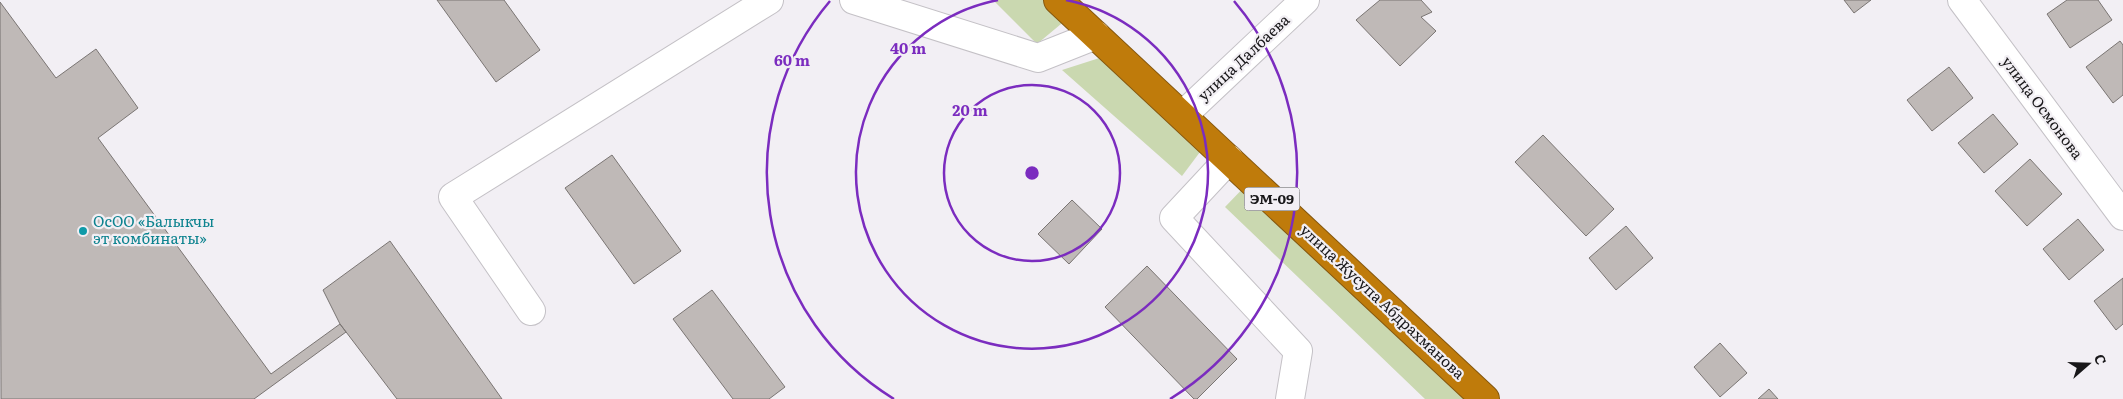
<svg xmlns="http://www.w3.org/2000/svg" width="2123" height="399" font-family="Literata,serif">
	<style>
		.green { fill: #cad8b0 }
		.building { fill: #bfb9b7; stroke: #7a7573 }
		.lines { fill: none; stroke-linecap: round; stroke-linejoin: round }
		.minor-casing { stroke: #c4c1c6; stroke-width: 30 }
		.highway-casing { stroke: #855810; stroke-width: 30 }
		.minor { stroke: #fff; stroke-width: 28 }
		.highway { stroke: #bf7b0b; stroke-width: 28 }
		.ring { fill: none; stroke: #7b2cbf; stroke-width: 2.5 }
		.culture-dot { fill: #0f9aa8; stroke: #f2eff4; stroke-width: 2 }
		.labels { text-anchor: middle; stroke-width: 4.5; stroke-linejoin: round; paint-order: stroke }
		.shield { fill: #f2eff4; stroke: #59585b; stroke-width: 1 }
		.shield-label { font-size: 14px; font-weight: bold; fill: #181719 }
		.street-label { font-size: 15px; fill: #181719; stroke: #f2eff4 }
		.culture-label { font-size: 15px; fill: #0d838f; stroke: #f2eff4; text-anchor: start }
		.centre { fill: #7b2cbf; stroke: #f2eff4; stroke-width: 2.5 }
		.ring-label { font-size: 15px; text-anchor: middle; font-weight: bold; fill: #7b2cbf; stroke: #f2eff4; stroke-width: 4.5; stroke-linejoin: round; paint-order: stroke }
	</style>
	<rect width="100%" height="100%" fill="#f2eff4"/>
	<path class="green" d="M993,0h66l14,14 -36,30z
		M1115,53l94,87 -27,36 -120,-106z
		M1251,180l234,219h-60l-200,-192z"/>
	<path class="building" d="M437,0h67l36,50 -44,32z
		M1380,0h41l11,12 -11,5 15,14 -36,35 -44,-46z
		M1844,0h27l-17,13z
		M2067,0h31l14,20 -42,28 -23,-34z
		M0,2l56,76 40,-29 42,59 -40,30 173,236 69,-50 6,8 -92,67h-253z
		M2120,41l3,4v50l-10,8 -27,-36z
		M1949,67l24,31 -41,33 -25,-31z
		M1993,114l25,30 -34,29 -26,-30z
		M1543,135l71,74 -28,27 -71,-74z
		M612,155l69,96 -47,33 -69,-96z
		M2030,159l32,35 -35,32 -32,-35z
		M1072,200l30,29 -33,35 -31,-30z
		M2078,219l26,31 -35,30 -26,-31z
		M1626,226l27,32 -37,32 -27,-32z
		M390,241l112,158h-105l-57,-75 -17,-34z
		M1147,266l90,93 -40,40h-3l-89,-92z
		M2123,278v46l-7,6 -22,-29z
		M712,290l73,97 -16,12h-36l-60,-80z
		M1720,343l27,30 -27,24 -26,-30z
		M1769,389l9,10h-20z"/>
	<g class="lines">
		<defs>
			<path id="minor" d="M854,0l184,58 58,-23
				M1962,0l161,216
				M1183,115l122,-115
				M1229,159l-55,59 124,133 -8,48
				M531,311l-78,-114 316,-197"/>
			<path id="highway" d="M1058,0l427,399"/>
		</defs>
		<use href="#minor" class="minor-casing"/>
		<use href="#highway" class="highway-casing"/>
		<use href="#minor" class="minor"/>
		<use href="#highway" class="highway"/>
	</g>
	<g class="ring">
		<circle cx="1032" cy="173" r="88"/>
		<path d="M1066 0A176 176 0 1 1 998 0"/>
		<path d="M894 399A265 265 0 0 1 830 1M1234 1A265 265 0 0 1 1170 399"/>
	</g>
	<circle class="culture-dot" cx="83" cy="231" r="5"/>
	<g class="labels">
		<rect class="shield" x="1244.5" y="187.5" width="55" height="23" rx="4"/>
		<g class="shield-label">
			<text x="1272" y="204">ЭМ-09</text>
		</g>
		<g class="street-label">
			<text transform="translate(1244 58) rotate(-43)" y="5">улица Далбаева</text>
			<text transform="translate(2042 108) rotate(53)" y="5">улица Осмонова</text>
			<text transform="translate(1382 302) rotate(43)" y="5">улица Жусупа Абдрахманова</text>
		</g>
		<g class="culture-label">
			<text x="93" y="227">ОсОО «Балыкчы<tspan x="93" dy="17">эт комбинаты»</tspan></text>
		</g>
	</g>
	<circle cx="1032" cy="173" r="8" class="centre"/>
	<g class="ring-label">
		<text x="908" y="54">40 m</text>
		<text x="792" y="66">60 m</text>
		<text x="970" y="116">20 m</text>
	</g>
	<g transform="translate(2088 364) rotate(70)" stroke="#f2eff4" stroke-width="4" paint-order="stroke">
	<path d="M0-4L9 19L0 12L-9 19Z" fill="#181719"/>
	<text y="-8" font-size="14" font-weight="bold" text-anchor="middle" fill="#181719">С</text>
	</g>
</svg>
